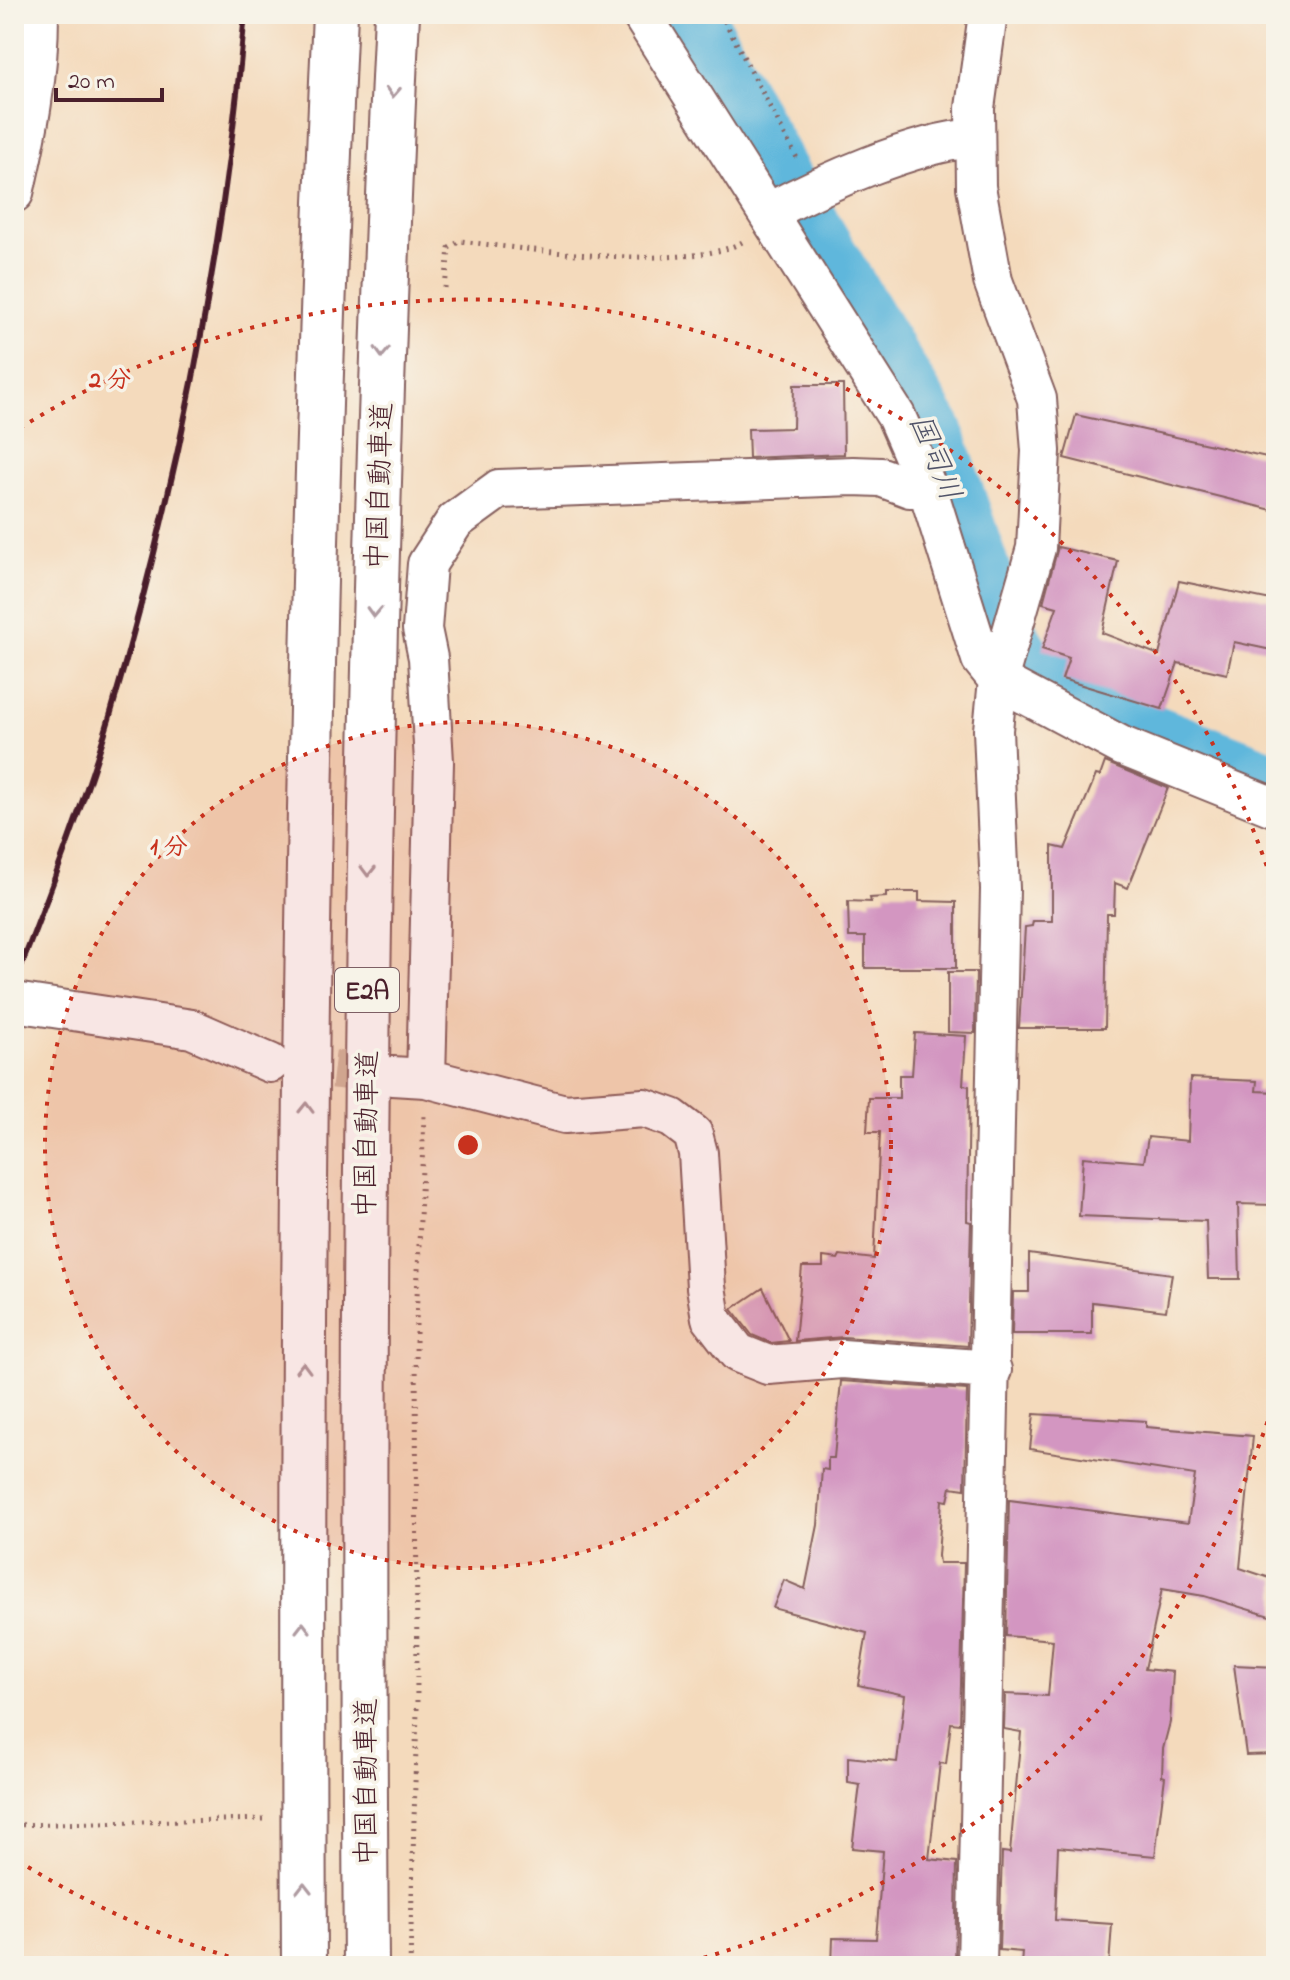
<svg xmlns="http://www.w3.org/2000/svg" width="1290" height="1980" font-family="'Indie Flower','Klee One',sans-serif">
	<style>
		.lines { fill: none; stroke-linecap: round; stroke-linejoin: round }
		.river { stroke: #5fb7dc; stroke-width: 64 }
		.building { fill: #d396c1 }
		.street-tunnel { stroke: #d2b59f; stroke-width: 38; stroke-dasharray: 38 19; stroke-linecap: butt }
		.street-casing { stroke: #86605e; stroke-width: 42 }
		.highway-casing { stroke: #86605e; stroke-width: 48 }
		.path { stroke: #86605e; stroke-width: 5; stroke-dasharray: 2 6; stroke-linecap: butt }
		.street { stroke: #fff; stroke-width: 38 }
		.highway { stroke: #fff; stroke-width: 44 }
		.rail { stroke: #4a1f2b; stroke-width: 6 }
		.oneway { stroke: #ae9aa0 }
		.ring { fill: none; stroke: #c8321e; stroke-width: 4; stroke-dasharray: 4 8 }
		.labels { text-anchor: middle; stroke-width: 7; stroke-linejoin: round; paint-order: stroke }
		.shield { fill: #f7f3e8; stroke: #7e5f64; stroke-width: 2 }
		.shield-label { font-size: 26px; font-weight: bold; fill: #4a1f2b }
		.street-label { font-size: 28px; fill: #4a1f2b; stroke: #f7f3e8 }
		.water-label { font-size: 30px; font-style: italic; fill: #515469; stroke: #f7f3e8 }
		.centre { fill: #c8321e; stroke: #f7f3e8; stroke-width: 4 }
		.ring-label { font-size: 24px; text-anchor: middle; font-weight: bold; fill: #c8321e; stroke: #f7f3e8; stroke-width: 7; stroke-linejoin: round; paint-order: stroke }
	</style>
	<rect width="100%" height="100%" fill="#f7f3e8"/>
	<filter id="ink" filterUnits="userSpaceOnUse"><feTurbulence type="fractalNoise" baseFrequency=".0125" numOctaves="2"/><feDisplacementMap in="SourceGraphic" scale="16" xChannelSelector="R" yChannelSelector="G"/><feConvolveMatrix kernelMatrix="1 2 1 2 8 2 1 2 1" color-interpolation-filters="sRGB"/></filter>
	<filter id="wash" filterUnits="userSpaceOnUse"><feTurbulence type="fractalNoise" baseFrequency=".006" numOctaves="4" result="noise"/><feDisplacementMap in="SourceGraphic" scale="32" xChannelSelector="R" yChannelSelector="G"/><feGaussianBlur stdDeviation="1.8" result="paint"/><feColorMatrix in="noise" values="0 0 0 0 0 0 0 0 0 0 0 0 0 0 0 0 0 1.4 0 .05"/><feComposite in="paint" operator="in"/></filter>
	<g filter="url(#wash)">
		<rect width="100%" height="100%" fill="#f4dabc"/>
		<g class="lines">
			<path class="river" d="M691,14l89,165 152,254 61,181 30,50 88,56 165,65"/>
		</g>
		<g id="blocks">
			<path class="building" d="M794,385h49l1,69 -95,4 -1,-29 45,-1z
				M1076,415l200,44v52l-212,-53z
				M1058,547l60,14 -16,72 57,22 20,-74 97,20v50l-42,-9 -7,32 -49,-11 -16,46 -100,-30 7,-21 -27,-9 15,-42 -14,-4z
				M1105,762l63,26 -40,100 -13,-5 -1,31h-7l-2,114h-86l6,-101 7,-1 1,-5h19v-75l13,3 31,-74 4,1z
				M886,892h33v9l37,1v66h-91v-31h-16l-1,-36 23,1 -1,-4 16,-1z
				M948,972h28l-1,61 -27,-1z
				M915,1033l51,3 -3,49 6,1 -2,135 4,1 -3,124 -124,-9 -49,4 7,-74h21v-10l15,2 2,-4 34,4 6,-127h-13l2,-34h30v-23h13z
				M1190,1078l67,3 -1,10 20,1 -3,113 -35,-1 2,75h-32l-2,-58 -127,-5 4,-59 61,5 4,-25 40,4z
				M1029,1254l143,20 -6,37 -74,-9v32h-80l1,-42h16z
				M763,1288l26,53 -18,2 -19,-8 -20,-26z
				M841,1381l126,9 -2,99 -14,-2 -3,14 -6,-1 -4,56 1,7h25l-4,161 -9,-1 -5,41 -6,-1 -11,96 28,3 -2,104h-123l1,-28 43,1 7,-88 -31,-3 8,-63 -12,-2v-26l49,5 8,-67 -47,-10 9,-52 -94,-25 11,-28 21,9 13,-64 4,-56 6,1v-12h6z
				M1034,1414l112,7v6l107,9 -13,132 36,12v38l-72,-22 -42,-7 -17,80 28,3 -3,50 -7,27 -1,27 3,1 -10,79 -97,-9 -3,73 57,4 -3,42h-88l1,-14 -23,-2 3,-98 8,1 11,-121 -17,-3 1,-35 43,2 5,-56 -47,-4 3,-136 179,23 7,-48 -165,-26z
				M1234,1665l42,2v87l-30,1z"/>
		</g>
	</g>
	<g filter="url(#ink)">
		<use href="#blocks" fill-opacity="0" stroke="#86605e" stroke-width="2"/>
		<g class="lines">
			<path class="street-tunnel" d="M277,1063l115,13"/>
			<defs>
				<path id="street" d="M641,14l255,402 31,71 54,172 17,21 124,66 154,62
					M14,193c14,-60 25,-117 25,-179
					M769,212c55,-29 144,-69 205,-74
					M14,1002l178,27 78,34
					M392,1076l34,2 139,36 79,-6 28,10 21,16 5,19 8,134 5,31 27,35 30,12 74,-6 150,11
					M426,1078l8,-316 -6,-104 -6,-29 5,-65 28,-43 44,-32 354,-13 28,1 29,11 17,-1
					M977,1966l23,-1077 -7,-159 5,-50 38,-132 5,-97 -4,-52 -44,-118 -17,-94 -1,-79 13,-94"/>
				<path id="highway" d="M304,1966c-3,-651 1,-1302 31,-1952
					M366,1966c-5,-651 0,-1301 31,-1952"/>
			</defs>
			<use href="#street" class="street-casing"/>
			<use href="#highway" class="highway-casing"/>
			<path class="path" d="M721,14l77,146
				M445,288l4,-40 11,-7c63,8 232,32 284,0
				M14,1825l251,-6
				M410,1966l7,-255 -1,-388 8,-208"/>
			<use href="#street" class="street"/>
			<use href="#highway" class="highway"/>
			<path class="rail" d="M14,985c34,-89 69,-178 96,-269 67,-229 114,-464 135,-702"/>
		</g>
		<defs><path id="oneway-chevron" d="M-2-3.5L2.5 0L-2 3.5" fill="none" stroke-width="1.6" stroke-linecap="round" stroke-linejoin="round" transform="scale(2)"/></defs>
		<g class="oneway">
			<use href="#oneway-chevron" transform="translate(393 92) rotate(93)"/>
			<use href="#oneway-chevron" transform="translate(382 352) rotate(92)"/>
			<use href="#oneway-chevron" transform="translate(374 612) rotate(92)"/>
			<use href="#oneway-chevron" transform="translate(368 871) rotate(91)"/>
			<use href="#oneway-chevron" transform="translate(306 1108) rotate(-89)"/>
			<use href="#oneway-chevron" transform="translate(303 1368) rotate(-89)"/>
			<use href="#oneway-chevron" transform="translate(303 1628) rotate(-90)"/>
			<use href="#oneway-chevron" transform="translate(304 1888) rotate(-90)"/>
		</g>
	</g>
	<circle cx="468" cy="1145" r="423" fill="#c8321e" fill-opacity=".12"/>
	<g class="ring">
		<circle cx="468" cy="1145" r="423"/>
		<path d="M1275 1399A846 846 0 0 1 673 1966M263 1966A846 846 0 0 1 20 1862M20 428A846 846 0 0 1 1275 891"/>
	</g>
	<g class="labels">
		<rect class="shield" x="335" y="968" width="64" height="44" rx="6"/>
		<g class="shield-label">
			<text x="367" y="999">E2A</text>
		</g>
		<g class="street-label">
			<text transform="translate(378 486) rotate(-88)" y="10">中国自動車道</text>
			<text transform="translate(365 1134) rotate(-89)" y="10">中国自動車道</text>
			<text transform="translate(365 1782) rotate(-90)" y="10">中国自動車道</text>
		</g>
		<g class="water-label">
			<text transform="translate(936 457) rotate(68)" y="10">国司川</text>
		</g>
	</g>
	<circle cx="468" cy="1145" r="12" class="centre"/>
	<g class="ring-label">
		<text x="110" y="387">2 分</text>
		<text x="169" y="854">1 分</text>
	</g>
	<rect width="1290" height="1980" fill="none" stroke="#f7f3e8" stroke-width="48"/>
	<path d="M56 88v12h106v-12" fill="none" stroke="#4a1f2b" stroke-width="4"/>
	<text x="68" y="88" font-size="24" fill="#4a1f2b" stroke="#f7f3e8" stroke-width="6" paint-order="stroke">20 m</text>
</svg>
